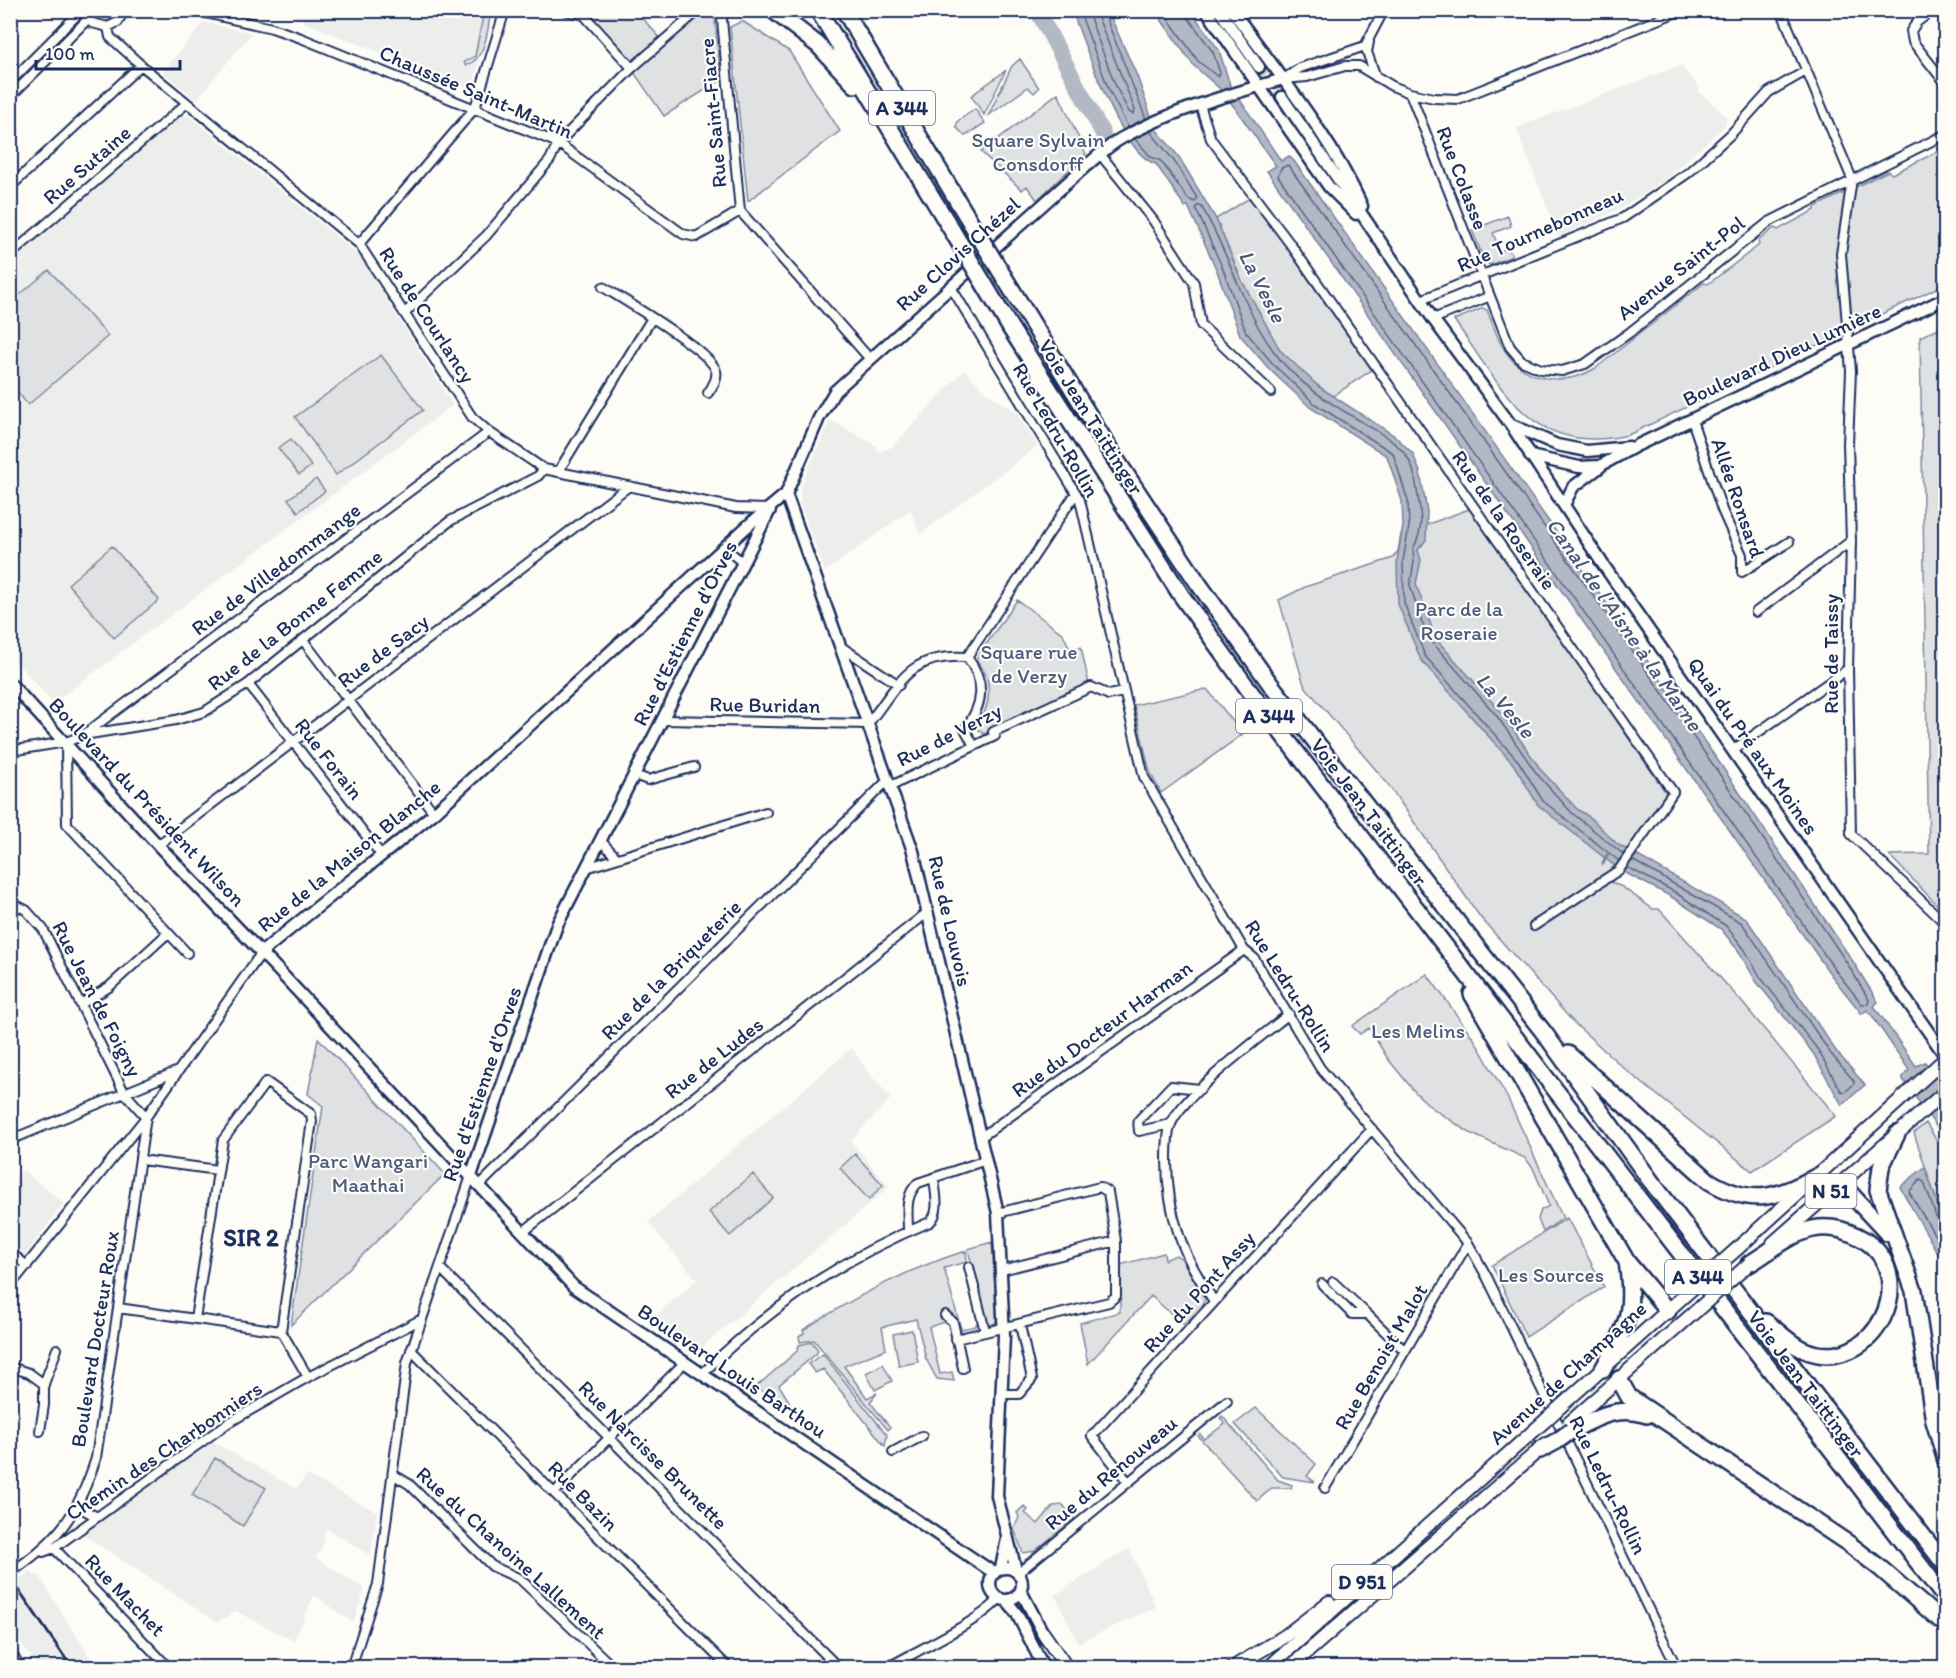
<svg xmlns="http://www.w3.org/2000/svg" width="1956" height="1678" font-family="Itim,sans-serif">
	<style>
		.built { fill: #edeeec }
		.green { fill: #e0e1e3; stroke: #7e88a0; stroke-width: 1.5 }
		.water { fill: #b3b8c5; stroke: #76819c; stroke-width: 1.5 }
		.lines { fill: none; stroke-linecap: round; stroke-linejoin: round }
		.shore { stroke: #586687; stroke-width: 1.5 }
		.stream { stroke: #76819c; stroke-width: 3 }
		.river { stroke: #b3b8c5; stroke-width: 16 }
		.secondary-tunnel { stroke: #d0d3d8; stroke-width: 10; stroke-dasharray: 10 5; stroke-linecap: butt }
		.street-casing { stroke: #1b2f5e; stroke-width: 12 }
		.secondary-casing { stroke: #1b2f5e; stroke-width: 15 }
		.primary-casing { stroke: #1b2f5e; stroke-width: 16 }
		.highway-casing { stroke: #1b2f5e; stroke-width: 20 }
		.street { stroke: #fdfcf7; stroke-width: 8 }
		.secondary { stroke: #fdfcf7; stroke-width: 10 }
		.primary { stroke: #fdfcf7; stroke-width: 12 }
		.highway { stroke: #fdfcf7; stroke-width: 15 }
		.rail { stroke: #1b2f5e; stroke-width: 3 }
		.primary-bridge-casing { stroke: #1b2f5e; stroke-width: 16; stroke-linecap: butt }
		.highway-bridge-casing { stroke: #1b2f5e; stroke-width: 20; stroke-linecap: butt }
		.primary-bridge { stroke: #fdfcf7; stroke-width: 12 }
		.highway-bridge { stroke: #fdfcf7; stroke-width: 15 }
		.labels { text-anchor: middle; stroke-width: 4.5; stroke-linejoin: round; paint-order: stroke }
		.shield { fill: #fdfcf7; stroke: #5f6c8c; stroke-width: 1.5 }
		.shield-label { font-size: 20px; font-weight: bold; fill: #1b2f5e }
		.street-label { font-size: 21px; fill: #1b2f5e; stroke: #fdfcf7 }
		.park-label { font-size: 21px; fill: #4c5c7f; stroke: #fdfcf7 }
		.water-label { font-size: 22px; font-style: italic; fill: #49587d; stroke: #fdfcf7 }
		.quarter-label { font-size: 24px; font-weight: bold; fill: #1b2f5e; stroke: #fdfcf7 }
	</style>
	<rect width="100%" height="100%" fill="#fdfcf7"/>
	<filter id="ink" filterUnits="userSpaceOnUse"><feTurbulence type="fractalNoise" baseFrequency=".0167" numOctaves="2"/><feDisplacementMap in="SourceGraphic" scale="12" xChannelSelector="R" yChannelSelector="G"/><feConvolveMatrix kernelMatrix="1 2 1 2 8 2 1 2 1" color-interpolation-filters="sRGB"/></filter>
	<g filter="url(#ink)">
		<path class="built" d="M259,11h232l-17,70 -9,5 -162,-64v-4l-29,-7 -1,3z
			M204,22l48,11 -56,67 -33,-28z
			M1681,65l19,24 -2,2 29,26 -2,9 -63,56 -39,25 -64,30 -43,-109z
			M182,115h6l171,140 94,150 -400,298 -42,-47v-394z
			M964,370l23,23 28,18 23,35 -118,88 -10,-24 -85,62 -25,-68v-16l30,-68 47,26v7l15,-6z
			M852,1048l15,23 24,27 -40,43 38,46 -190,163 -47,-31 45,-39 -49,-58z
			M23,1170l41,33 -39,52 -15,-12 1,-59z
			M212,1441l84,48 11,-14 70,37 -6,44 -45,-28 -3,18 -7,12 49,31 -12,34 -39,-28 -20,46 -58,-30 -19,11 -135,-88z
			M1129,1548l27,59 -78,36 -23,-48z
			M31,1571l3,5 4,-2 58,93h-58l-27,-38v-44z"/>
		<path class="green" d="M90,11v-1l28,1c-4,9 -12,12 -22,9z
			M484,11h7c-4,21 -4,46 -25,55l-2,-4 11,-6z
			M598,11h38l25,28 -32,26 -36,-47z
			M707,11l7,1 7,68 -57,36 -31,-45z
			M742,21l47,30 51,80 -92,70 -18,-174z
			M1020,59l19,29 -5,5 -6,-6 -40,29 24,-50z
			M1006,70l-22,45 -13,-19z
			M1058,93l28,61 -49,46 -10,-14 -5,4 -41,-38z
			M975,109l10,14 -20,13 -9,-9 2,-6z
			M1945,144v140l-317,151c-97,22 -126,-47 -174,-115l29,-12 4,2c6,14 10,30 19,42 21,31 60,34 90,16l108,-85 4,1 51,-39 -1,-4 16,-13 4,2 37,-20v-3l73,-36 4,3 49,-24v-5z
			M1251,197l122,172 -40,27c-19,-13 -39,-27 -53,-46 -27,-36 -46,-89 -64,-131z
			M1508,216l3,10 -18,7 7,18 8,-3 4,8 -22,9 -5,-3 -13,-32z
			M49,270l59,66 -80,69 -17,-21v-82z
			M1945,325v588l-56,-58 40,-1 -9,-517z
			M381,355l42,55 -87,65 -41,-58z
			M291,439l20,27 -12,9 -21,-27z
			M316,479l9,12 -27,21 -10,-13z
			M1472,508l194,285 -50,75 -14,10 20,9 31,22h6l82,92 95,115 -84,55 -126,-101 -52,-47 -94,-106 -93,-134 -83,-98 -25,-85 26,-13 88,-29 5,-7 3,-17z
			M112,546l47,54 -45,38 -46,-54z
			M1017,600l46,34 7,15 11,-2 8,37 -105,50 -9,-7c17,-20 19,-47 1,-68z
			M1207,689l36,45 -82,59 -11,-21 -16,-67z
			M1427,974l47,65 33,58 56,121 -20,14 -5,-13 3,-9 8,-4 -16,-38 -8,-10 -55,-25 -38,-25 -17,-16 -27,-33 -19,-31 -9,6 -8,-8z
			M318,1038l127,136 -154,151 32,-219 -15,-12z
			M1926,1123l19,31v72l-31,-93z
			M855,1154l28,31 -14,15 -29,-32z
			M753,1174l20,24 -43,38 -21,-24z
			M1567,1218l37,69 -78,50 -34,-72z
			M992,1242l5,75 -1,5 -6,4 -4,-2 -18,-75z
			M966,1251l1,11 -23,6 17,61 15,-3v-2l5,-2v4l-3,3 -16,3 -9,-15 -9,1v4l-15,5 11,47 12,-2 2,9 -17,-2 -11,-20 -10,-40 -34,8 4,22 -42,17 23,32 10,-5 -7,9 20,25 -2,3 -74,-90 -14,2 -1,-6 5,-3 -1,-3c52,-33 103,-61 163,-79z
			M1164,1253l1,7 11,-5 5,3 24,41 -2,6 -19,20 -33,-29 -63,68 -8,-41 40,-11v-47z
			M912,1330l6,32 -19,4 -6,-32z
			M812,1342l6,8 -1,3 -38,32 11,18 -6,3 -28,-19 41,-36 2,-6z
			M823,1354l64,81 -2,11 -62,-77 -8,4 -7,-9z
			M883,1364l9,17 -17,9 -9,-17z
			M1256,1408l60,56 -9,12 8,6 -32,-5 -48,-53z
			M1222,1416l56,64 14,5 -1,3h-19l-15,13 -59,-65 2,-2 4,5 21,-15 -5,-6z
			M215,1458l51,30 -23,38 -51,-31z
			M1063,1505l11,14 -39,32 -12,2 -9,-24 5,-12 -2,-4 7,-7 4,4 -3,3 13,11 15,-18z"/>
		<path class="water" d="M1072,11h36l29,65 18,52 24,29 37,62 25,60 39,71 39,37 76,49 18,18 7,18 7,39 -1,29 -8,10 3,10 -5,24 20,55 65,73 40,58 36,39 14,9 26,26 129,74 90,133 29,34 -23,20 -29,-52 -57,-72 -16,-28 -19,-24 -51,-33 -50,-26 -82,-65 -24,-40 -93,-105 -23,-56 -1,-43 6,-35 -1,-25 -15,-45 -76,-48 -41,-38 -30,-35 -23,-64 -29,-65 -3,1 -29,-43c-35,-9 -71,-120 -84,-153z
			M1155,11h36l28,39 11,35 51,76 8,-5 5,5 427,604 131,195 26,42 -4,4 42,60 9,-4 20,29v48l-43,-61 7,-8 -38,-56 -4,-4 -5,4 -31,-39 -564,-804 9,-5 -41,-58 -16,-20 -26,-23z
			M1925,1167l20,59v40l-45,-79z"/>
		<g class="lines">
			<path class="shore" d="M1079,10l30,80 19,37
				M1087,10l29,77 13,25 4,2 2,-4 -40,-100
				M1103,10l43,109
				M1162,10l36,51 20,16 2,-4 -7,-21 -26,-36 -1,-6
				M1135,139l16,18 10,4 27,38 7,3 2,-4 -23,-37 -24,-30
				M1288,165l426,601 133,197 22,37 -1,4h-6l-26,-33 -558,-795 3,-8z
				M1619,861l-76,-60 -24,-39 -94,-106 -21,-53 -1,-42 6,-34 -1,-26 -15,-48 -78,-49 -41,-39 -28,-33 -23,-63 -27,-60 1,-3h4c29,47 41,103 74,147 20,28 53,49 82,66 17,11 39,21 50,38 8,12 9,27 11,40 4,22 5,33 -5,52l1,13 -4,23 12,38 10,19 65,74 40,58 35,39 51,41
				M1627,867l46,24 53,35 19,24 16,28 57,72 23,41 4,1 9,-8v-3l-23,-27 -89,-131 -110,-63
				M1946,1226l-8,-4 -14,-40 -4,-2 -11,12 37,62"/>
			<path class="stream" d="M1603,864l4,-9"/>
			<path class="river" d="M1037,10l66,124"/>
			<path class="secondary-tunnel" d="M1259,67l23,30"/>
			<defs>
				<path id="street" d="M192,10l80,18 29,10 257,105 125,91 13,3 44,-26
					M564,10l20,5 48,53
					M723,10l-1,10 18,191
					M1781,10l71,169 -11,75 10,117 -3,73 3,97 -3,128 3,165 95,90
					M1933,10l-16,12 -6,9 2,11 33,42
					M86,15l6,8 16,4 10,-5 6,-12
					M108,27l2,10 31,28 218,179 113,173 17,15 55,37 192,39 31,1
					M1369,42l-2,10 9,25
					M1285,78l15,-10 65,-22 19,-36
					M1283,79l24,-2 38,-11h14l33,20 18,7 24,5 24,1 224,-89
					M10,82l72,-72
					M1410,93l100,254 12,14 19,8 21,2 23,-7 44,-31 140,-111 177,-88
					M10,97l78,-78
					M1200,105l11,34 80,106 382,547 -54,78 -85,56
					M1100,154l53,66 41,63 7,42 70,67
					M10,187l131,-122
					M740,211l130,148
					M359,244l116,-136 30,-98
					M10,255l177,-152
					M603,287c21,13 109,65 113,84 2,8 -4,16 -8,22
					M951,287l129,213 64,277 100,173 10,8 66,110 148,175 19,34 190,391
					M1421,300l202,-82 65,-45 43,-39 38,-42 37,-21
					M406,312l80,-76 64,-76 8,-17 74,-75 67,-58
					M1433,319l55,-22
					M1692,420l30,90 20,45v17l47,-30
					M558,472l94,-154
					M725,548l17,14
					M1756,612l95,-71
					M303,640l131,173
					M840,646l59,39
					M967,657l109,-164
					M248,684l134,172
					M662,720l206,4c32,-41 41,-71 99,-67 19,25 17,47 -2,72l9,17
					M86,733l403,-301
					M66,743l1,81 120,129
					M1733,750l115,-81
					M10,751l56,-9 18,-7 92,-15 28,-8 44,-28 202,-163 88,-45 6,-7
					M634,775l14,5 46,-13
					M891,786l104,-50 -2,-4 98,-45 18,8 14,-3
					M600,840l16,17
					M158,845l471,-359
					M586,868l180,-56
					M10,902l16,8 17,19 81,163 22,25
					M81,1004l28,-17 59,-54
					M10,1049l1,1
					M1171,1124l-32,7 -1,-10 33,-35 29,3
					M981,1137l263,-187
					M10,1140l168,-69
					M141,1160l77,10
					M479,1186l409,-406
					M908,1231c0,-18 -4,-35 10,-48l68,-23
					M523,1232l405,-320
					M10,1252l17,14
					M969,1267l16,64
					M441,1269l398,399
					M1002,1270l114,-29
					M1333,1282l34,32
					M1322,1284l30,30h15l38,37
					M10,1286l136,-169 116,-165
					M1214,1301c-31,-43 -47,-87 -47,-141 0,-11 0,-26 4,-36 11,-28 92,-89 118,-110
					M118,1308l163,23
					M945,1315l8,7 10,46
					M195,1319l28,-179 43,-58 45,32 1,7 -31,210
					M281,1331l27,46
					M956,1339l153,-37 7,-6v-55l-8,-49 -8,-5 -102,26
					M411,1350l318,318
					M10,1367l19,6 15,11v21l-4,26
					M702,1374c67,-67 141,-116 228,-152 11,-10 5,-30 4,-44
					M44,1384l13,-35
					M1002,1394h17l13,-15 -12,-54
					M893,1452l29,-16
					M394,1475l15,9 83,82 28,13 94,89
					M1128,1482l-36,-46 280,-307
					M1325,1488l143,-245
					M554,1493l131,-131
					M77,1506l20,11
					M54,1548l115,120
					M43,1552l11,-4 174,-125 80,-46 114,-58
					M10,1573c49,-33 68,-59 86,-115l50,-341
					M1018,1573l209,-172
					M10,1651l11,17
					M353,1662l7,6
					M351,1668l27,-84 29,-221 64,-187
					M887,1668c23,-14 100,-50 112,-70"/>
				<path id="secondary" d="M1206,10l123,177 27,27
					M1219,10l40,57
					M1232,10c46,64 98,125 130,196
					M1282,97l151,222 78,106 91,138 344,494
					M1512,425l45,20 30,6 42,-4
					M1530,456l49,11 21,-1 36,-20 310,-148
					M786,494l127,357 85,362 6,123 -7,160 19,74
					M1564,505l9,-18 27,-20
					M10,683l148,162 120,125 296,317 420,286
					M262,952c57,-47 115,-92 172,-139l317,-290 35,-29 33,-76 16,-27 251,-225c11,-9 23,-21 36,-28 50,-28 107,-43 161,-59
					M471,1176l86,-251 213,-415
					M990 1584a16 16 0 1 1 32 0a16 16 0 1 1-32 0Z
					M1001,1568l6,-29
					M1021,1591l25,48
					M1006,1600l11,14 27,54"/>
				<path id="primary" d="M1773,1243l173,-152
					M1738,1248l208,-190
					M1561,1406l123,-110
					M1568,1424l128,-113
					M1043,1633l24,35
					M1232,1668l53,-32 44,-34
					M1268,1668l279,-249
					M1289,1668l257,-224"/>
				<path id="highway" d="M773,10l45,35 37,40
					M818,10l135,222
					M844,10l116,195
					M1029,318l88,143 81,122 73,102 274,349 105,146 296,386
					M1011,329l170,266 73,102 692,902
					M1472,994l155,268 41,49
					M1568,1054l141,127c45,27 68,16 111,-6
					M1897,1134l-16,33 -3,23 36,101 20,130 12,40
					M1849,1192l38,41
					M1749,1264c19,-11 42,-31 64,-35 15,-3 30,0 44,7 71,35 16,145 -55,113 -13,-6 -24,-18 -36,-27
					M1603,1369c24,-43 32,-57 24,-107
					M1619,1379l10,18 220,147 31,24 66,57
					M1571,1431c26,-14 47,-26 76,-16
					M1540,1450l17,-9"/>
			</defs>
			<use href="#street" class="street-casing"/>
			<use href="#secondary" class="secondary-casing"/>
			<use href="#primary" class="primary-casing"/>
			<use href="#highway" class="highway-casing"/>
			<use href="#street" class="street"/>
			<use href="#secondary" class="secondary"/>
			<use href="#primary" class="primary"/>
			<use href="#highway" class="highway"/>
			<path class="rail" d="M10,1577l62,91"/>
			<defs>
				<path id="primary-bridge" d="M1684,1296l54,-48
					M1696,1311l53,-47
					M1547,1419l14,-13"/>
				<path id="highway-bridge" d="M960,205l69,113
					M953,232l58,97
					M1557,1441l14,-10"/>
			</defs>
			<use href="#primary-bridge" class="primary-bridge-casing"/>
			<use href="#highway-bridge" class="highway-bridge-casing"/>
			<use href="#primary-bridge" class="primary-bridge"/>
			<use href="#highway-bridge" class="highway-bridge"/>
		</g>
	</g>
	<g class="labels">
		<g class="shield">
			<rect x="869" y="91" width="66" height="34" rx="4.5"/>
			<rect x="1236" y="699" width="66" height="34" rx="4.5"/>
			<rect x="1805.5" y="1174" width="51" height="34" rx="4.5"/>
			<rect x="1665" y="1260" width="66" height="34" rx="4.5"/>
			<rect x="1332" y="1565" width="60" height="34" rx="4.5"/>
		</g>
		<g class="shield-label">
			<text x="902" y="115">A 344</text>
			<text x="1269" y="723">A 344</text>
			<text x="1831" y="1198">N 51</text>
			<text x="1698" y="1284">A 344</text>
			<text x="1362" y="1589">D 951</text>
		</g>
		<g class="street-label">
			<text transform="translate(476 92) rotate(23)" y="7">Chaussée Saint-Martin</text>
			<text transform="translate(713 113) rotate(-95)" y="7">Rue Saint-Fiacre</text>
			<text transform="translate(87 165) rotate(-41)" y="7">Rue Sutaine</text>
			<text transform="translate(1462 178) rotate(69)" y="7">Rue Colasse</text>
			<text transform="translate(1540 230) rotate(-24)" y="7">Rue Tournebonneau</text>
			<text transform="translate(958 254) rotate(-42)" y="7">Rue Clovis Chézel</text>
			<text transform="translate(1681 268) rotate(-38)" y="7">Avenue Saint-Pol</text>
			<text transform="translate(427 315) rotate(57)" y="7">Rue de Courlancy</text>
			<text transform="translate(1782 355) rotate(-25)" y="7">Boulevard Dieu Lumière</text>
			<text transform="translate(1091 417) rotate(58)" y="7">Voie Jean Taittinger</text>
			<text transform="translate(1056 430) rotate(60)" y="7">Rue Ledru-Rollin</text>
			<text transform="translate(1738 498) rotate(71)" y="7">Allée Ronsard</text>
			<text transform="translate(1504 520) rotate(55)" y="7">Rue de la Roseraie</text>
			<text transform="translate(276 569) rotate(-37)" y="7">Rue de Villedommange</text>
			<text transform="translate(295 620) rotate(-38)" y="7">Rue de la Bonne Femme</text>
			<text transform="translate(685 633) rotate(-63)" y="7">Rue d'Estienne d'Orves</text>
			<text transform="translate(383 651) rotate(-37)" y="7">Rue de Sacy</text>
			<text transform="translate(1831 654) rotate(-90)" y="7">Rue de Taissy</text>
			<text transform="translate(765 705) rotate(1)" y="7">Rue Buridan</text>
			<text transform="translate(949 735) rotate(-27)" y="7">Rue de Verzy</text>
			<text transform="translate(1753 746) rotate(55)" y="7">Quai du Pré aux Moines</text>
			<text transform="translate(329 759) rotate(52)" y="7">Rue Forain</text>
			<text transform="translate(147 802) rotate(47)" y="7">Boulevard du Président Wilson</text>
			<text transform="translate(1369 812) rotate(53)" y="7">Voie Jean Taittinger</text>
			<text transform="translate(349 856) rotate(-39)" y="7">Rue de la Maison Blanche</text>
			<text transform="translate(950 921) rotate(77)" y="7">Rue de Louvois</text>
			<text transform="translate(671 970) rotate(-45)" y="7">Rue de la Briqueterie</text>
			<text transform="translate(1290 986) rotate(58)" y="7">Rue Ledru-Rollin</text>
			<text transform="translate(97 999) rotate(63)" y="7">Rue Jean de Foigny</text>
			<text transform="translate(1102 1029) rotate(-36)" y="7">Rue du Docteur Harman</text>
			<text transform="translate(714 1058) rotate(-38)" y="7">Rue de Ludes</text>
			<text transform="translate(482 1084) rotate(-71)" y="7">Rue d'Estienne d'Orves</text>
			<text transform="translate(1199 1292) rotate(-48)" y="7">Rue du Pont Assy</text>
			<text transform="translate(95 1339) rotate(-81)" y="7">Boulevard Docteur Roux</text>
			<text transform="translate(1381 1357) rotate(-60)" y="7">Rue Benoist Malot</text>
			<text transform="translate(732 1371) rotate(34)" y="7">Boulevard Louis Barthou</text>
			<text transform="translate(1568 1373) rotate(-42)" y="7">Avenue de Champagne</text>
			<text transform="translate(1806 1384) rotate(53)" y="7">Voie Jean Taittinger</text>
			<text transform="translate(164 1451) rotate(-34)" y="7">Chemin des Charbonniers</text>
			<text transform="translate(653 1455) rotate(45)" y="7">Rue Narcisse Brunette</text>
			<text transform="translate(1111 1473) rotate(-40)" y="7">Rue du Renouveau</text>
			<text transform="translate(1608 1485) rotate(64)" y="7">Rue Ledru-Rollin</text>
			<text transform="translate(583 1496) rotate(45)" y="7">Rue Bazin</text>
			<text transform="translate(511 1553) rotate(42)" y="7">Rue du Chanoine Lallement</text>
			<text transform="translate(125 1595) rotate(46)" y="7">Rue Machet</text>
		</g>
		<g class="park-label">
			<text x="1038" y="147">Square Sylvain<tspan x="1038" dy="24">Consdorff</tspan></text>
			<text x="1459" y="616">Parc de la<tspan x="1459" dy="24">Roseraie</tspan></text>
			<text x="1029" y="659">Square rue<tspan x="1029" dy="24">de Verzy</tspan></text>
			<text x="1418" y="1038">Les Melins</text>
			<text x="368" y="1168">Parc Wangari<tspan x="368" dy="24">Maathai</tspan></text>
			<text x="1551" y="1282">Les Sources</text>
		</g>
		<g class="water-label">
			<text transform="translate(1263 286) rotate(63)" y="8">La Vesle</text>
			<text transform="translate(1625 624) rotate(55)" y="8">Canal de l'Aisne à la Marne</text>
			<text transform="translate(1506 705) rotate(50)" y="8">La Vesle</text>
		</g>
		<g class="quarter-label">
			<text x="251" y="1246">SIR 2</text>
		</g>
	</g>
	<rect width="1956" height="1678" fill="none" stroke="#fdfcf7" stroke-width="36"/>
	<rect x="18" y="18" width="1920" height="1642" fill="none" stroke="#1b2f5e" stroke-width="2" filter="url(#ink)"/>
	<path d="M36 60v9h144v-9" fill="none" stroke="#1b2f5e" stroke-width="3"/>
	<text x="45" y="60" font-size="18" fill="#1b2f5e" stroke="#fdfcf7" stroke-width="4.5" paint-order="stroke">100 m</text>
</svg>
